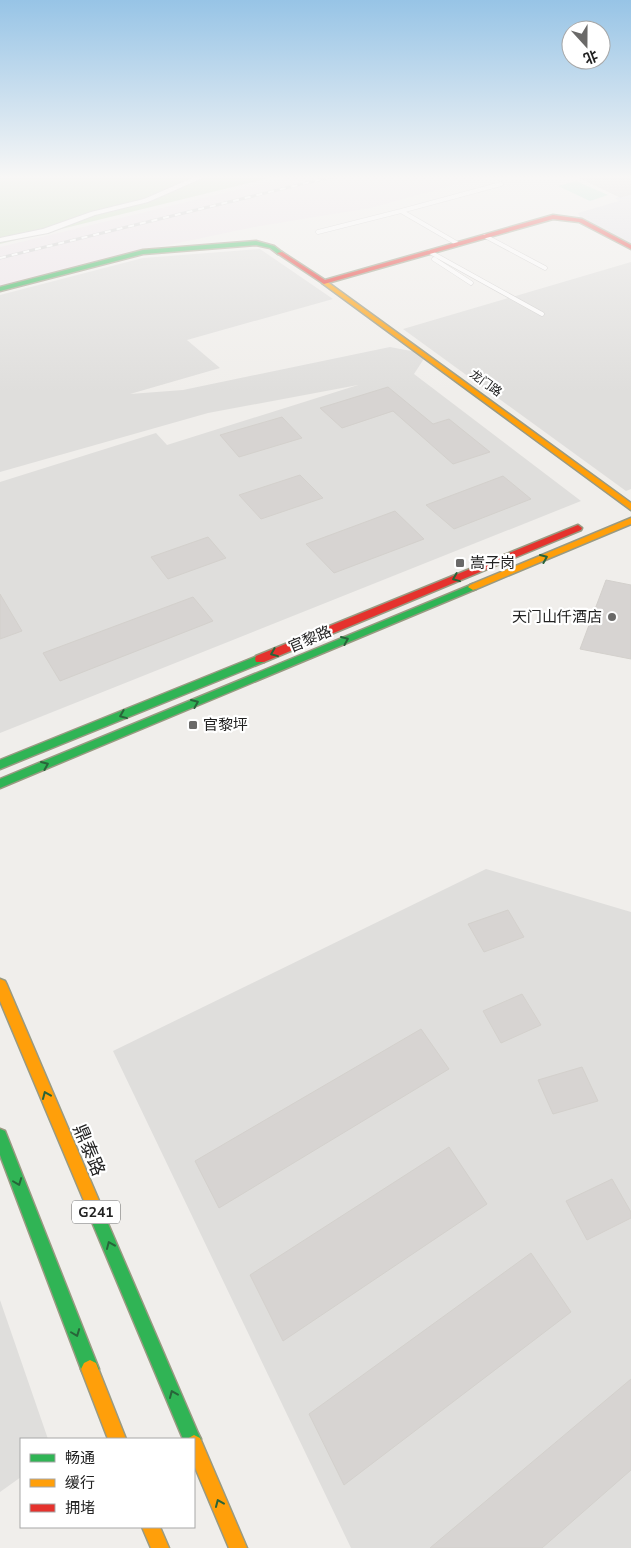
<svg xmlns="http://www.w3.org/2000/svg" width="631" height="1548" font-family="'Nunito Sans','Noto Sans SC',sans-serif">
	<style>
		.residential { fill: #dfdedc }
		.industrial { fill: #ede4e9 }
		.forest { fill: #cbdec1 }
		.pitch { fill: #b7e6d2 }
		.plaza { fill: #e2e1e5 }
		.building { fill: #d7d4d2; stroke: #d3d0cc }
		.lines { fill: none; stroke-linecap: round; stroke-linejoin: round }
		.lane-casing { stroke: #c9c8c7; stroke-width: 5 }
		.street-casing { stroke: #c9c8c7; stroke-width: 2 }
		.fast-casing { stroke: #999a82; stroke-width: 3 }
		.slow-casing { stroke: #999a82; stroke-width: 3 }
		.jam-casing { stroke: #999a82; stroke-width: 3 }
		.lane { stroke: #fdfcfc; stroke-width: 4 }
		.street { fill: #fdfcfc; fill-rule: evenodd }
		.fast { fill: #30b455; fill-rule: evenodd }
		.slow { fill: #ff9f0a; fill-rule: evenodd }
		.jam { fill: #e5322d; fill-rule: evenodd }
		.rail-casing { stroke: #ccc; stroke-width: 3 }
		.rail { stroke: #fff; stroke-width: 2; stroke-dasharray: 6; stroke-linecap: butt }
		.oneway { stroke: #286439 }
		.poi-dot { fill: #6a6968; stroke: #fff; stroke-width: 2 }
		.labels { text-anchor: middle; stroke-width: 4.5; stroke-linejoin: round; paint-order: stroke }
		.far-street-label { font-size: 12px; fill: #222; stroke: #fff }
		.shield { fill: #fff; stroke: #646464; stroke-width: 1 }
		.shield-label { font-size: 14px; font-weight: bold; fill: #222 }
		.poi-label { font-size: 15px; fill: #222; stroke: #fff; text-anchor: start }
		.street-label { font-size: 15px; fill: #222; stroke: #fff }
		.near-street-label { font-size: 18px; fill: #222; stroke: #fff }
	</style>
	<rect width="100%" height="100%" fill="#f0eeeb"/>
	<path class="residential" d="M260,249l73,50 -146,41 33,28 -90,26 53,-4 207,-43 37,7 -13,20 167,127 -581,232v-251l156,-49 11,12 191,-60 -150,28 -208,59v-177l143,-37z
		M631,262v227l-5,2 -223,-162z
		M486,869l145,43v636h-280l-238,-497z
		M0,1300l48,139h-27v38l-21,15z"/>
	<path class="industrial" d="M294,176h194l-118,32 -116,19 -114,24 -140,37v-41z"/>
	<path class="forest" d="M0,176h277l-277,68z"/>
	<path class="pitch" d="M576,181l32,14 -18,6 -32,-15z"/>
	<path class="plaza" d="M631,194v49l-51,-26 -2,-4 41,-12 -4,-3z"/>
	<path class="building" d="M576,176h46l9,4v14l-11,3z
		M388,387l45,37 16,-5 41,33 -37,12 -60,-53 -51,17 -22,-20z
		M282,417l20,21 -63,19 -19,-22z
		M300,475l23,23 -62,21 -22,-24z
		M503,476l28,23 -77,30 -28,-24z
		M395,511l29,28 -90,34 -28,-29z
		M208,537l18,21 -58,21 -17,-22z
		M606,580l25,5v74l-51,-10z
		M0,594l22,37 -22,8z
		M193,597l20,24 -153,60 -17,-28z
		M508,910l16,27 -40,15 -16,-28z
		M522,994l19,31 -40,18 -18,-32z
		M421,1029l28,40 -230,139 -24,-47z
		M582,1067l16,34 -45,13 -15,-34z
		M449,1147l38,57 -204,137 -33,-66z
		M612,1179l19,33v6l-44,22 -21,-39z
		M531,1253l40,59 -227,173 -35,-71z
		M631,1379v91l-89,78h-112z"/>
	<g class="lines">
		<defs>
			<path id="lane" d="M401,211l100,-27
				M318,232l83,-21 57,33
				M485,236l60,32
				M430,252l112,62
				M434,259l37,24"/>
			<path id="street" d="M197,176h10l-59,26 -53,13 -47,18 -48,9v-4l43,-9 48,-17 53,-13z"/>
			<path id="fast" d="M256,241l18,5 9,7 -5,1 -8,-6 -14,-3 -113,9 -143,37v-4l143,-37z
				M473,584l3,1v4l-476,199v-9z
				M260,655l5,4 -1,3 -264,107v-9z
				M0,1129l5,2 2,5 92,233 -3,6 -6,3 -6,-3 -3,-6 -81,-214z
				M92,1195l5,3 101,235 3,6 -3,6 -4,2v-8h-11l-99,-236 3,-5z"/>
			<path id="slow" d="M322,281h4l305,222v7l-309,-227z
				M631,518v6l-155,65 -3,1 -5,-3 2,-2z
				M0,979l5,2 2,4 93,218 -3,5 -5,3 -5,-3 -87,-207z
				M90,1360l6,3 30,76h-18l-27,-70 3,-6z
				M194,1435l6,3 47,110h-18l-35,-83v-26h-7z
				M142,1527h18l9,21h-18z"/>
			<path id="jam" d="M553,215l29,4 49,26v4l-52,-27 -26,-3 -229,65 -47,-31 5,-1 43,28z
				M578,525l4,3 -1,2 -317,132h-8l-1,-3 1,-3z"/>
		</defs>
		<use href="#lane" class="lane-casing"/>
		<use href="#street" class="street-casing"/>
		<use href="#fast" class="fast-casing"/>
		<use href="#slow" class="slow-casing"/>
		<use href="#jam" class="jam-casing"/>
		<use href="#lane" class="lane"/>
		<use href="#street" class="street"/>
		<use href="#fast" class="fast"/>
		<use href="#slow" class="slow"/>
		<use href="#jam" class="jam"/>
		<defs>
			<path id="rail" d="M0,258l335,-82"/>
		</defs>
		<use href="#rail" class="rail-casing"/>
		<use href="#rail" class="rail"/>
	</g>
	<defs><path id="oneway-chevron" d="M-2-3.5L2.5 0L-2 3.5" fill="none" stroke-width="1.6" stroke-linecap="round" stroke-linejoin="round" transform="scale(1.25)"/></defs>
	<g class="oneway">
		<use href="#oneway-chevron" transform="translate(544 558) rotate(-23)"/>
		<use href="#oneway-chevron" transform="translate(456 578) rotate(158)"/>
		<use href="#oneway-chevron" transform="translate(345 640) rotate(-23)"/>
		<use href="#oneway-chevron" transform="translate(274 653) rotate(158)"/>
		<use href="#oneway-chevron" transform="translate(195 703) rotate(-23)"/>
		<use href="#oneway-chevron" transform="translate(123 715) rotate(158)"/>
		<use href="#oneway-chevron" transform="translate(45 765) rotate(-23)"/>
		<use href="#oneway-chevron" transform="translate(46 1095) rotate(-113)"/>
		<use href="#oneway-chevron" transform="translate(18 1182) rotate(69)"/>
		<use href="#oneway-chevron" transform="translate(110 1245) rotate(-113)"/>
		<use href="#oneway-chevron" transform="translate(76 1333) rotate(69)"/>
		<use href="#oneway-chevron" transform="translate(173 1394) rotate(-113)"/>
		<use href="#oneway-chevron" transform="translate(219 1503) rotate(-113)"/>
	</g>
	<linearGradient id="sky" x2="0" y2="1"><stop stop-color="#97c4e6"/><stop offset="0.45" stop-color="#f8f7f6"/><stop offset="1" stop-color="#f8f7f6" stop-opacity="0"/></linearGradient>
	<rect width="631" height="393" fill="url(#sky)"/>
	<g class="poi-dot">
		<rect x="455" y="558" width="10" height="10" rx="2.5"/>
		<circle cx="612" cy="617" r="5"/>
		<rect x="188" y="720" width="10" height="10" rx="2.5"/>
	</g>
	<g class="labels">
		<g class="far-street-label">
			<text transform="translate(486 383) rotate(36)" y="4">龙门路</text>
		</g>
		<rect class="shield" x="72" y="1200.5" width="48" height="23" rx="4"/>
		<g class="shield-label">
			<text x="96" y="1217">G241</text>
		</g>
		<g class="poi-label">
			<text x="470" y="568">嵩子岗</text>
			<text x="602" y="622" text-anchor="end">天门山仟酒店</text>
			<text x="203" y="730">官黎坪</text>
		</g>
		<g class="street-label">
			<text transform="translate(310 639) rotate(-23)" y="5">官黎路</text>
		</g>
		<g class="near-street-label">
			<text transform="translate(89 1150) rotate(67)" y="6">鼎泰路</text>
		</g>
	</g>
	<rect x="20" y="1438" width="175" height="90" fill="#ffffff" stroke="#a7a7a7"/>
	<rect x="30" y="1454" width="25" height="8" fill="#30b455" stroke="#a7a7a7"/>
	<text x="65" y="1463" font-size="15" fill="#222222">畅通</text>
	<rect x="30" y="1479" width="25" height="8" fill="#ff9f0a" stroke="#a7a7a7"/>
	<text x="65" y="1488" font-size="15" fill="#222222">缓行</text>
	<rect x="30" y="1504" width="25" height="8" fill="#e5322d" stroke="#a7a7a7"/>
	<text x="65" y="1513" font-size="15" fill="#222222">拥堵</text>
	<g transform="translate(586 45) rotate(159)"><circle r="24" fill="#ffffff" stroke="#a7a7a7"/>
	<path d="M0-4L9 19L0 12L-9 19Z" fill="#6a6968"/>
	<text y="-8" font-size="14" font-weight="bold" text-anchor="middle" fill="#222222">北</text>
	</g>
</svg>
